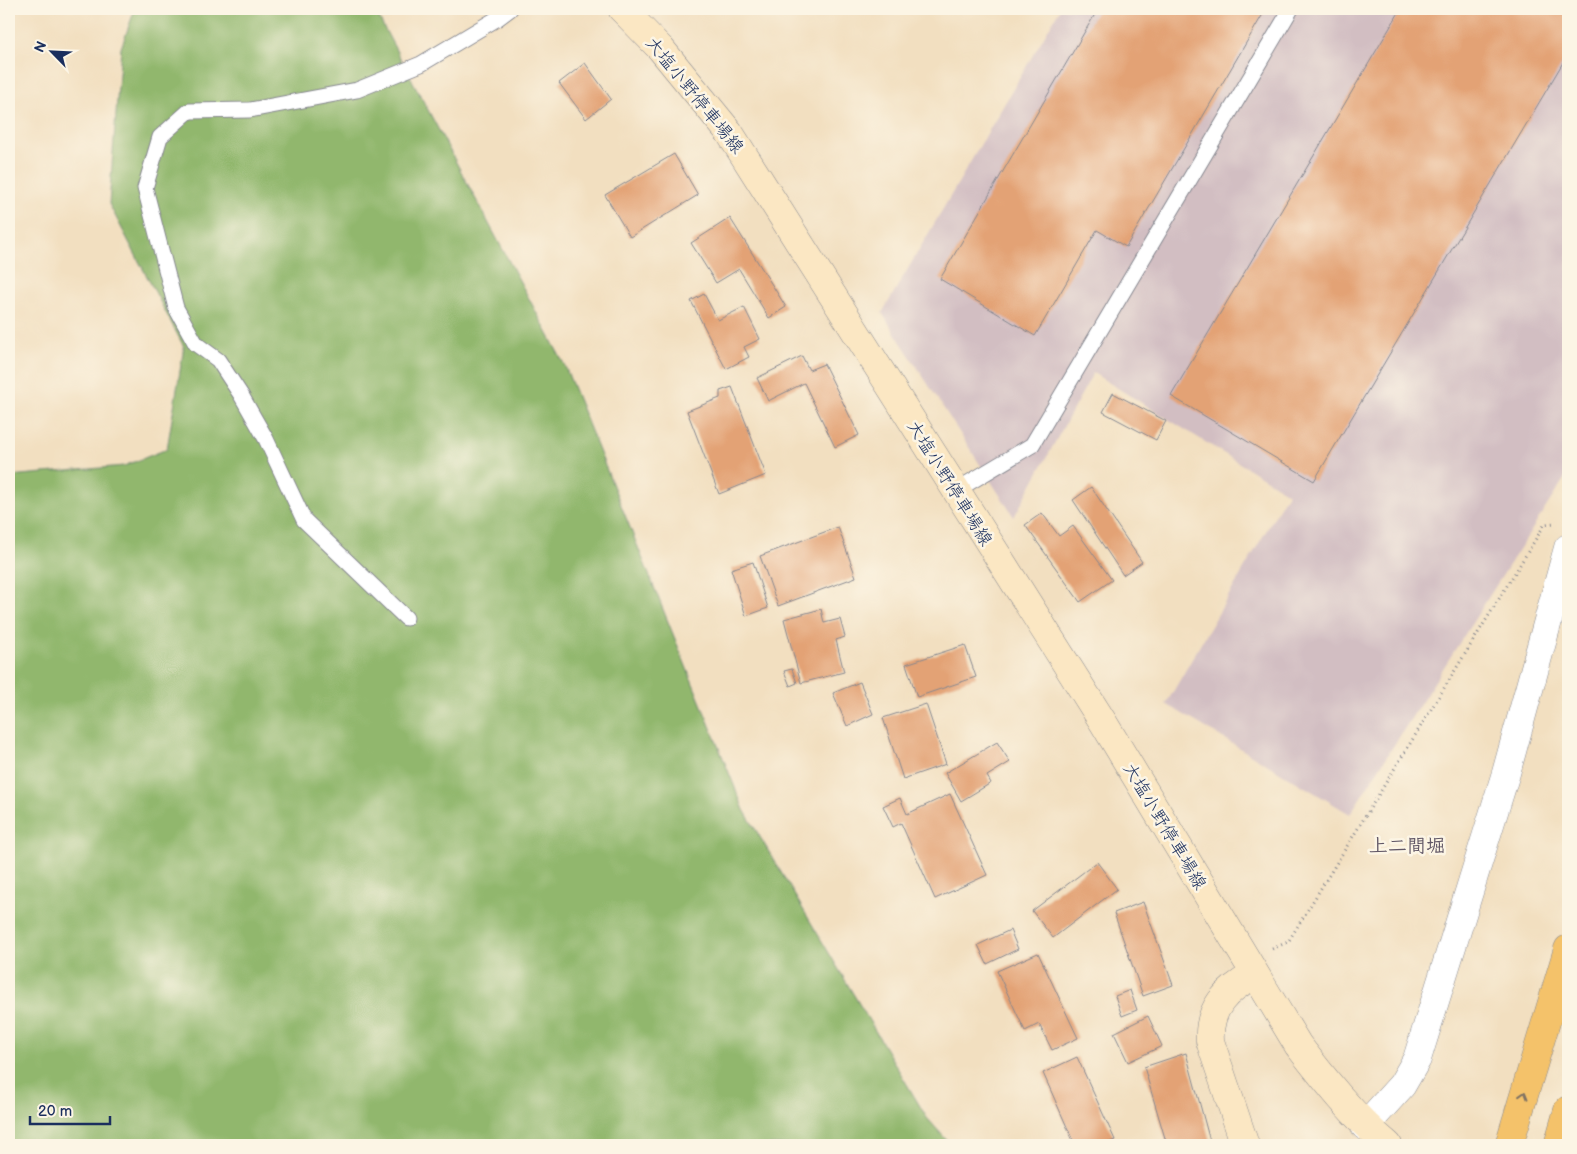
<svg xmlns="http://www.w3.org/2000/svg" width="1577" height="1154" font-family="'Balsamiq Sans','Klee One',sans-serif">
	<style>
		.industrial { fill: #d2bec2 }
		.forest { fill: #91b76d; stroke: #567366 }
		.building { fill: #e3a275 }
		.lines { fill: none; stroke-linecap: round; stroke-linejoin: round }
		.service-casing { stroke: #86878f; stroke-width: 17 }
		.minor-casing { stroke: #86878f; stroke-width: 29 }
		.secondary-casing { stroke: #86878f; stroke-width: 29 }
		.motorway-casing { stroke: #86878f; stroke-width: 29 }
		.path { stroke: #86878f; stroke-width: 3; stroke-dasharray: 1 4; stroke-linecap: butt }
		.service { stroke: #fff; stroke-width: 15 }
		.minor { stroke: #fff; stroke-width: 28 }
		.secondary { stroke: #fbe7c3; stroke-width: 28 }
		.motorway { stroke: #f4c26a; stroke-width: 28 }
		.oneway { stroke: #7d7163 }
		.labels { text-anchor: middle; stroke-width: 5; stroke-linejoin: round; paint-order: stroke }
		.street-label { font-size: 18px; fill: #1b2f5e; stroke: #fcf5e5 }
		.neighbourhood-label { font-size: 19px; font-weight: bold; fill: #615766; stroke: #fcf5e5 }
	</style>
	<rect width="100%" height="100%" fill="#fcf5e5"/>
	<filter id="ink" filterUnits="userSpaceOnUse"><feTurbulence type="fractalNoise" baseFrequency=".02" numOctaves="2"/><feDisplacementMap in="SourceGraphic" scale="10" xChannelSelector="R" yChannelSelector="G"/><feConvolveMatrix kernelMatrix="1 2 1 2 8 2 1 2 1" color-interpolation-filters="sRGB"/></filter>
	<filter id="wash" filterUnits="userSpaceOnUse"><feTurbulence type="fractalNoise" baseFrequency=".0096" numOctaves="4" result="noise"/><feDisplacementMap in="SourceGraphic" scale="20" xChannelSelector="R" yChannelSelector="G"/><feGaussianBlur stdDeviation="1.12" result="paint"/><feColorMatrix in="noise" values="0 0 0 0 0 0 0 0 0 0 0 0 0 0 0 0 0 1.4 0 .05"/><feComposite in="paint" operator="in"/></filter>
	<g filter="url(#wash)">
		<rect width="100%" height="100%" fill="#f2dfc0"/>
		<path class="industrial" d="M1060,9h508v464l-218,341 -184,-110 122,-211 -195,-120 -79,144 -132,-204z"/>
		<path class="forest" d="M135,9h239l190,355 180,446 183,308 24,27h-942v-669l115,-10 43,-17 17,-102 -75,-143 12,-156z"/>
		<g id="blocks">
			<path class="building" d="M1098,9h168l-140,238 -29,-17 -62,106 -95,-57z
				M1401,9h167v45l-254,427 -143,-85z
				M585,63l26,36 -25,20 -27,-36z
				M674,154l24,41 -68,42 -25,-42z
				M730,218l56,89 -17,11 -30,-49 -23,14 -25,-40z
				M704,294l14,26 26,-13 16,32 -16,8 5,10 -23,12 -35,-68z
				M802,356l7,14 15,-6 35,71 -24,12 -31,-64 -36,18 -11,-23z
				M732,387l34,88 -47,19 -32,-83 33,-13v-7z
				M1113,393l53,28 -10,19 -53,-28z
				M1091,487l51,75 -19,13 -50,-75z
				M1042,513l17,23 14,-10 39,54 -32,22 -55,-77z
				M838,527l18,50 -78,29 -18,-50z
				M753,562l15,46 -22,8 -15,-47z
				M821,609l3,14 16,-4 5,18 -9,3 8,32 -43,11 -17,-64z
				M965,645l11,32 -59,20 -11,-33z
				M792,669l5,14 -7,3 -6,-15z
				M860,682l13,32 -26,12 -14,-33z
				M926,704l20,60 -43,15 -20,-61z
				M997,742l13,20 -23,14 4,7 -30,18 -16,-28z
				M950,794l37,81 -52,24 -34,-76 -8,4 -10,-21 17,-8 7,16z
				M1097,862l20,27 -64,49 -21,-27z
				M1143,902l30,83 -30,11 -29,-83z
				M1010,930l8,19 -31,15 -9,-19z
				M1038,953l40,85 -26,12 -13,-26 -14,7 -28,-60z
				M1130,990l7,20 -15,6 -7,-20z
				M1148,1016l14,30 -34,16 -14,-29z
				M1186,1053l25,92h-44l-23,-78z
				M1077,1057l38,83 -12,5h-28l-32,-72z"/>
		</g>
	</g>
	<g filter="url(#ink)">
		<use href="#blocks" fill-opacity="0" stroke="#86878f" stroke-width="1"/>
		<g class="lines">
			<defs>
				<path id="service" d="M955,491l77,-46 259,-436
					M406,618l-102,-98 -38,-81 -25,-44 -23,-35 -22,-16 -20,-36 -31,-120 15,-51 29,-26 61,-1 107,-20 64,-26 77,-46 12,-9"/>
				<path id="minor" d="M1365,1126l37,-41 15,-26 89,-286 62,-225"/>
				<path id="secondary" d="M622,9l39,40 68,83 374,590 195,323c28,36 55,71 90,100
					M1245,1145l-35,-104c-2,-33 16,-51 44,-66"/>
				<path id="motorway" d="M1509,1145l59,-196
					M1558,1145l10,-35"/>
			</defs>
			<use href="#service" class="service-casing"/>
			<use href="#minor" class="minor-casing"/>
			<use href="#secondary" class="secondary-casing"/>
			<use href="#motorway" class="motorway-casing"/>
			<path class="path" d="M1272,949l16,-7 257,-418 10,-1"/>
			<use href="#service" class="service"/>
			<use href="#minor" class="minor"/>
			<use href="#secondary" class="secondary"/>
			<use href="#motorway" class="motorway"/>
		</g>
		<defs><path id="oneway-chevron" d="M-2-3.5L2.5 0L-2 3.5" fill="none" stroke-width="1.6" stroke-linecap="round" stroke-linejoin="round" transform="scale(1.25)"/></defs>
		<use class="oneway" href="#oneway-chevron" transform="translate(1524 1095) rotate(-73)"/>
	</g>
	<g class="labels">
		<g class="street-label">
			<text transform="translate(695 95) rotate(51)" y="6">大塩小野停車場線</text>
			<text transform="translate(950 483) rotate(58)" y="6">大塩小野停車場線</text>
			<text transform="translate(1165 826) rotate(59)" y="6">大塩小野停車場線</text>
		</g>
		<g class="neighbourhood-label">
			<text x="1407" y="852">上二間堀</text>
		</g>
	</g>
	<rect width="1577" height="1154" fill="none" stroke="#fcf5e5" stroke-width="30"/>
	<g transform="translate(52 52) rotate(294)" stroke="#fcf5e5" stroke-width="4" paint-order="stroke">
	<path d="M0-4L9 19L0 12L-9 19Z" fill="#1b2f5e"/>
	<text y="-8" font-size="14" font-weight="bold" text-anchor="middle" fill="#1b2f5e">N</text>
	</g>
	<path d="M30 1116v8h80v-8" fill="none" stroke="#1b2f5e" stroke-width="2.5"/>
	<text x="38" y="1116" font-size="15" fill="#1b2f5e" stroke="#fcf5e5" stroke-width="4" paint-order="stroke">20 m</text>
</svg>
